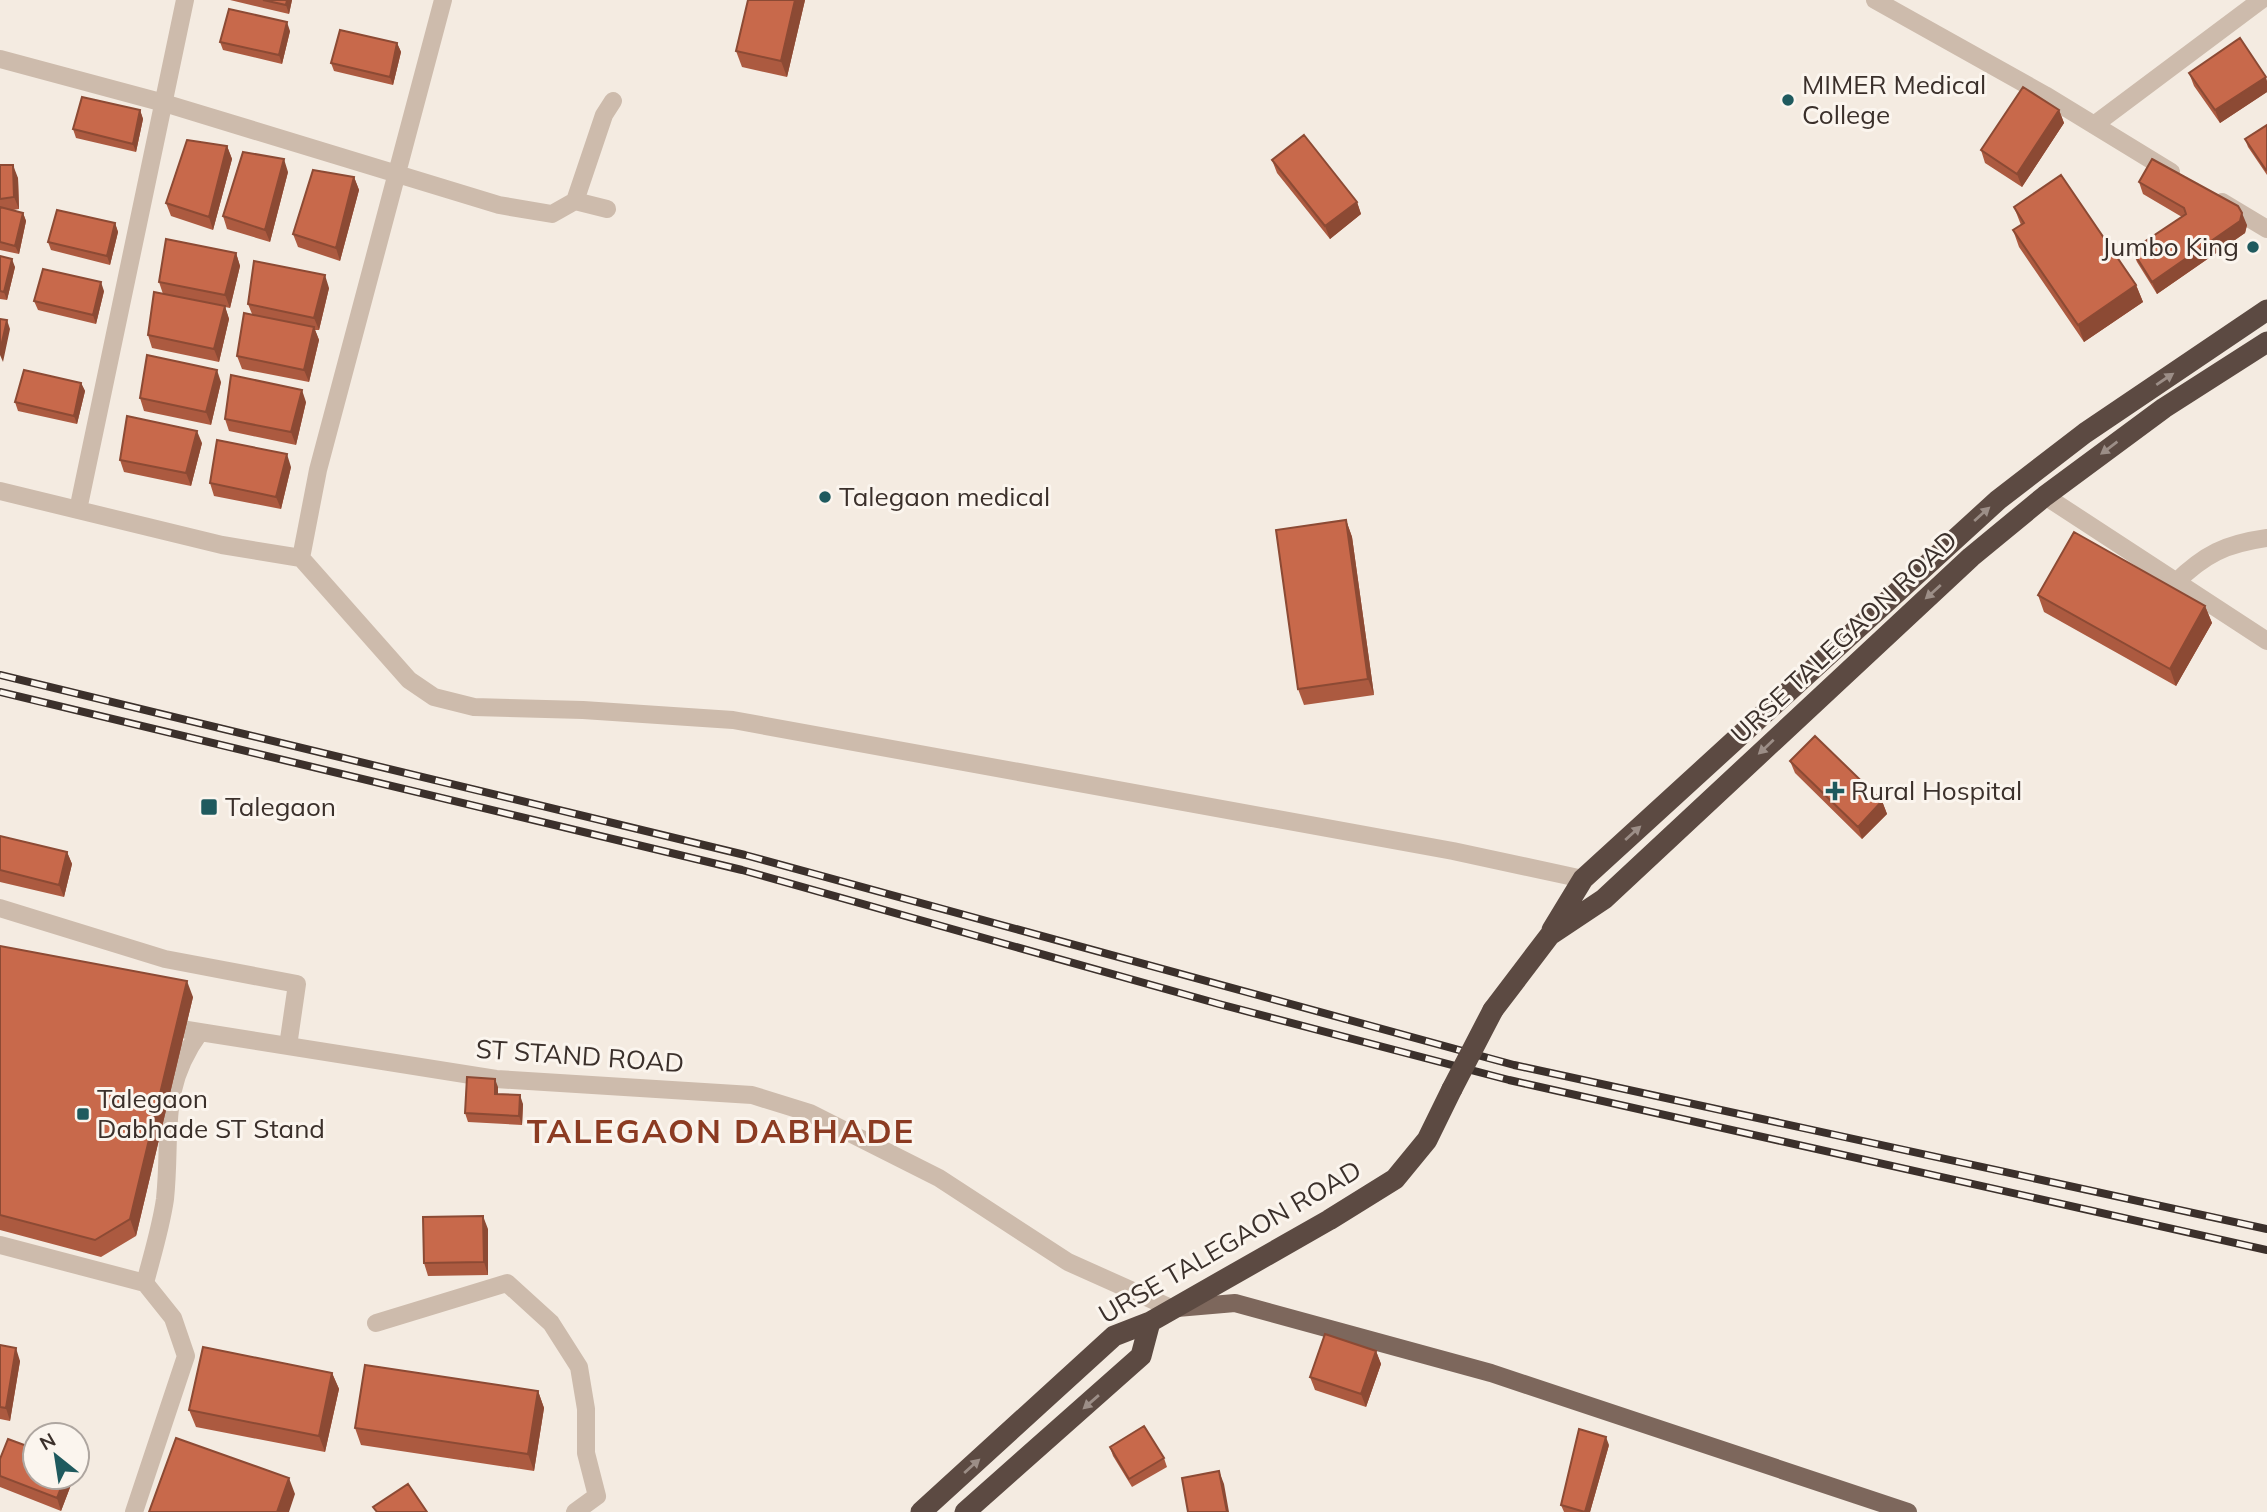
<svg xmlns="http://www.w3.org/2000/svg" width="2267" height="1512" font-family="Mulish,sans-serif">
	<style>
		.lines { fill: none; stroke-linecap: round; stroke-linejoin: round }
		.minor { stroke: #cdbbac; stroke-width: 18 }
		.major { stroke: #7d675c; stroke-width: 18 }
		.highway { stroke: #5c4a42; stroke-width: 21 }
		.rail-casing { stroke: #3b302b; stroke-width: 8 }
		.rail { stroke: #fbf5ee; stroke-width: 5; stroke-dasharray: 16; stroke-linecap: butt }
		.highway-bridge { stroke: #5c4a42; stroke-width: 21 }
		.wall { fill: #ac5a40 }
		.shaded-wall { fill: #8c4a34 }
		.building { fill: #c8694b; stroke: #8c4a34; stroke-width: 2 }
		.oneway { fill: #9c8e87 }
		.poi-dot { fill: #1f5a5e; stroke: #fbf5ee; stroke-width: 2.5 }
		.labels { text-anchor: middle; stroke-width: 6; stroke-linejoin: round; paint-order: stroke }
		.poi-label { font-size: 26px; fill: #3b302b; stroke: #fbf5ee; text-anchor: start }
		.street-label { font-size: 26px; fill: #3b302b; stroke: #fbf5ee }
		.district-label { font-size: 33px; font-weight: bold; letter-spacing: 2px; fill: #8c3b22; stroke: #fbf5ee }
	</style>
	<rect width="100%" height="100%" fill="#f4ebe1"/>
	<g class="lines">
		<path class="minor" d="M443,0l-125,470 -17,88 108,122 25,17 40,10 109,3 150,10 720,131 130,28
			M1875,0l170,95 126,77
			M0,59l164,44 335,102 53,9 23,-13 29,-86 9,-14
			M2094,125l167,-125
			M575,201l32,8
			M2222,202l45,27
			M0,491l222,54 79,13
			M2045,496l222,145
			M78,510l107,-510
			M2175,583c30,-29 50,-39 92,-45
			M0,908l165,51 132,25 -9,62
			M162,1026l334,53 256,16 58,18 129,65 129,84 105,47
			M0,1245l145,38
			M376,1323l131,-40 44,40 28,44 7,42v44l11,43 -22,16
			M134,1512l52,-156 -13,-38 -28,-35c7,-27 16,-56 20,-84 7,-67 -7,-109 35,-167"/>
		<path class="major" d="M1177,1308l58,-5 256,70 417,139"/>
		<path class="highway" d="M1552,930l31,-51 415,-379 87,-67 182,-123
			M1493,1010l57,-75 54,-36 367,-342 74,-61 119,-88 103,-66
			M921,1512l193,-176 36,-14 179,-102 66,-41 32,-39 25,-51
			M965,1512l176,-156 9,-34"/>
		<defs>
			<path id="rail" d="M0,675l745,180 769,210 753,164
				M0,692l742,178 477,134 290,76 758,170"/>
		</defs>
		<use href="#rail" class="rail-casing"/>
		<use href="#rail" class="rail"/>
		<path class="highway-bridge" d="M1452,1089l41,-79"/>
	</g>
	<path class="wall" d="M230,0h62l-3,14z
		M748,0h57l-18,77 -45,-10 -6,-16z
		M290,31l-8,33 -59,-14 -3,-8z
		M397,43l4,9 -8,33 -59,-14 -3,-8z
		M2189,73l78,8v11l-47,31 -26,-37z
		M140,110l3,9 -7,33 -60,-14 -3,-9z
		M2059,110l5,13 -42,64 -37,-24 -4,-13z
		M2267,125v50l-19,-28 -3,-8z
		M227,146l5,13 -19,71 -42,-14 -5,-13z
		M1272,160l85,42 4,12 -31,25 -53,-66z
		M0,165l18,13 1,31 -6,1 10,3 3,8 -7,33 -19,-4z
		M288,172l-18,70 -43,-13 -4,-13z
		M354,177l5,13 -19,71 -42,-14 -5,-13z
		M2139,182l108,43 -2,8 -88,61 -20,-32 -5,-12 50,-33 -39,-23z
		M2014,207l122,78 7,17 -59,40 -65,-95 -6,-17 8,-5z
		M115,223l3,9 -8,33 -59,-15 -3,-8z
		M236,253l4,13 -10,42 -5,-1 4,12 -10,43 -67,-14 -4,-13 15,-41 -4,-12z
		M0,256l15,11 -8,33 -7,-1z
		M329,288l-10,42h-4l4,10 -10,42 -67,-13 -5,-13 15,-42 -4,-10z
		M104,291l-8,33 -58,-14 -4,-9z
		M221,382l-10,43 -67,-14 -4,-13z
		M81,383l4,8 -8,33 -59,-13 -3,-9z
		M306,402l-10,43 -67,-14 -4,-12z
		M202,443l-11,43 -67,-14 -4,-12z
		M291,467l-10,42 -67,-13 -4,-13z
		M1346,520l6,17 22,158 -70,10 -6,-16z
		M2038,595l167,11 7,17 -36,63 -132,-74z
		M1790,761l92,40 5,13 -25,25 -67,-66z
		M0,836l67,16 5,12 -8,33 -64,-15z
		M0,946l193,51 -57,239 -35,21 -101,-27z
		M498,1087v7l25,10 -1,21 -54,-3 -3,-9z
		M488,1229v46l-60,1 -4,-13z
		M0,1345l20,16 -10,60 -10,-2z
		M1376,1351l5,13 -15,43 -51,-17 -5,-13z
		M332,1373l7,16 -14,63 -129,-25 -7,-17z
		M538,1391l6,17 -10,63 -173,-26 -6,-17z
		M1609,1445l-19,67h-26l-3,-7z
		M1110,1447l54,11 3,9 -35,20 -19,-31z
		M0,1459l35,18h39l-13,34 -61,-24z"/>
	<path class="shaded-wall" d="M287,0h5l-3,14 -3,-9z
		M795,0h10l-18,77 -6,-16z
		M287,22l3,9 -8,33 -3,-9z
		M397,43l4,9 -8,33 -3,-8z
		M2266,77l1,4v11l-47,31 -5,-13z
		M140,110l3,9 -7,33 -3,-8z
		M2059,110l5,13 -42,64 -5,-13z
		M227,146l5,13 -19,71 -4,-13z
		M284,159l4,13 -18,70 -5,-12z
		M13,165l5,13 1,31 -5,-12z
		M354,177l5,13 -19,71 -4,-13z
		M1357,202l4,12 -31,25 -5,-13z
		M23,213l3,8 -7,33 -4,-8z
		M2242,213l5,12 -2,8 -88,61 -5,-12z
		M115,223l3,9 -8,33 -3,-9z
		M236,253l4,13 -10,42 -5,-13z
		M12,259l3,8 -8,33 -3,-8z
		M325,275l4,13 -10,42 -5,-12z
		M101,282l3,9 -8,33 -3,-9z
		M2136,285l7,17 -59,40 -6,-17z
		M225,306l4,13 -10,43 -5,-13z
		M7,320l3,9 -7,33 -3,-7v-4z
		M314,327l5,13 -10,42 -5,-12z
		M217,370l4,12 -10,43 -5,-13z
		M81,383l4,8 -8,33 -3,-8z
		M302,390l4,12 -10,43 -5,-13z
		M197,431l5,12 -11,43 -5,-13z
		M287,454l4,13 -10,42 -5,-12z
		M1346,520l6,17 22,158 -6,-16z
		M2205,606l7,17 -36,63 -6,-17z
		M1882,801l5,13 -25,25 -4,-12z
		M67,852l5,12 -8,33 -5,-12z
		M187,981l6,16 -57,239 -6,-17z
		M495,1079l3,8v16l-3,-9z
		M520,1095l3,9 -1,21 -3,-9z
		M483,1216l5,13v46l-4,-13z
		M16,1348l4,13 -10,60 -4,-13z
		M1376,1351l5,13 -15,43 -5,-13z
		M332,1373l7,16 -14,63 -6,-16z
		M538,1391l6,17 -10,63 -6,-17z
		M1606,1437l3,8 -19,67h-5z
		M1219,1471l5,13 5,28h-2z
		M65,1477h9l-13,34 -4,-13z
		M289,1478l6,16 -6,18h-12z"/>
	<path class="building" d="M263,0h24l-1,5z
		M748,0h47l-14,61 -45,-10z
		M229,9l58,13 -8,33 -59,-13z
		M340,30l57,13 -7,34 -59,-14z
		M2240,38l26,39 -51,33 -26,-37z
		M2023,87l36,23 -42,64 -36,-24z
		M82,97l58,13 -7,34 -60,-15z
		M2267,125v44l-1,1 -21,-31z
		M1304,135l53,67 -32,24 -53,-66z
		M187,140l40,6 -18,71 -43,-14z
		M243,152l41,7 -19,71 -42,-14z
		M2152,159l86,47 4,7 -2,8 -88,61 -20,-32 54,-36 -2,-6 -45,-26z
		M0,165h13l1,32 -14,2z
		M313,170l41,7 -18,71 -43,-14z
		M2061,175l75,110 -58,40 -65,-95 11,-7 -10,-16z
		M0,207l23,6 -8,33 -15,-4z
		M57,210l58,13 -8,33 -59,-14z
		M166,239l70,14 -11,42 -66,-13z
		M0,256l12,3 -8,33 -4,-1z
		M254,261l71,14 -11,43 -66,-14z
		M43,269l58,13 -8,33 -59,-14z
		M154,292l71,14 -11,43 -66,-14z
		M244,313l70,14 -10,43 -67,-14z
		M0,319l7,1 -7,31z
		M147,355l70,15 -11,42 -66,-14z
		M24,370l57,13 -7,33 -59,-14z
		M231,375l71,15 -11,42 -66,-13z
		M127,416l70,15 -11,42 -66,-13z
		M217,440l70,14 -11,43 -66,-14z
		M1346,520l22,159 -70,10 -22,-159z
		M2074,532l131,74 -35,63 -132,-74z
		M1815,736l67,65 -24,26 -68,-66z
		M0,836l67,16 -8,33 -59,-15z
		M0,946l187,35 -57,238 -35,21 -95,-25z
		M467,1077l28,2v15l25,1 -1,21 -54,-3z
		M483,1216l1,46 -60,1 -1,-46z
		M1325,1334l51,17 -15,43 -51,-17z
		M0,1345l16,3 -10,60 -6,-1z
		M203,1347l129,26 -13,63 -130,-26z
		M365,1365l173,26 -10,63 -173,-26z
		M1144,1426l20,32 -35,21 -19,-32z
		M1579,1429l27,8 -21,75 -24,-7z
		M176,1438l113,40 -12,34h-128z
		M8,1439l27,10v28h30l-8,21 -57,-22v-17z
		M1219,1471l8,41h-39l-6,-34z
		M408,1484l19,28h-50l-4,-5z"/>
	<defs><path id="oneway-solid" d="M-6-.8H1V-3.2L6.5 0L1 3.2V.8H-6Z" transform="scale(1.75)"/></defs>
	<g class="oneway">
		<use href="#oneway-solid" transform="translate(2165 379) rotate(-34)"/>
		<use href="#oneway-solid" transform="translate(2109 448) rotate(143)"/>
		<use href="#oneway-solid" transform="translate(1982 514) rotate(-42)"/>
		<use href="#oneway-solid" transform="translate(1933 592) rotate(138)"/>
		<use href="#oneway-solid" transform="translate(1766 747) rotate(137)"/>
		<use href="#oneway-solid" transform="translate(1633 833) rotate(-42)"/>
		<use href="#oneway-solid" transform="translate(1091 1402) rotate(139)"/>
		<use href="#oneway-solid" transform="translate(972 1466) rotate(-42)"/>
	</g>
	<g class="poi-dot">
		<circle cx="1788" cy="100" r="7"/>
		<circle cx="2253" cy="247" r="7"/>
		<circle cx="825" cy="497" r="7"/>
		<path d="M1831.5 780.5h7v7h7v7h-7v7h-7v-7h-7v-7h7z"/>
		<rect x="200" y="798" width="18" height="18" rx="3.5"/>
		<rect x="76" y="1107" width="14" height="14" rx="3.5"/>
	</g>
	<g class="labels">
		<g class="poi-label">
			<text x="1802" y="94">MIMER Medical<tspan x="1802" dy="30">College</tspan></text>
			<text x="2239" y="256" text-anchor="end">Jumbo King</text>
			<text x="839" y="506">Talegaon medical</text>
			<text x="1851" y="800">Rural Hospital</text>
			<text x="225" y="816">Talegaon</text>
			<text x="97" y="1108">Talegaon<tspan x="97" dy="30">Dabhade ST Stand</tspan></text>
		</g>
		<g class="street-label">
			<text transform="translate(1844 637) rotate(-43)" y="9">URSE TALEGAON ROAD</text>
			<text transform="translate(580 1056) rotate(4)" y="9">ST STAND ROAD</text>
			<text transform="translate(1230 1242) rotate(-30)" y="9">URSE TALEGAON ROAD</text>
		</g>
		<g class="district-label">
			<text x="721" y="1143">TALEGAON DABHADE</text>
		</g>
	</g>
	<g transform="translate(56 1456) rotate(330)"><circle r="33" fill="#fbf5ee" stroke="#aea6a0" stroke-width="2"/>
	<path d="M0-5L12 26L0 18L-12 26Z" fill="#1f5a5e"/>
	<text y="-10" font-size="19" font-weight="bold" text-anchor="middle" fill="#3b302b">N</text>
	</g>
</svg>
